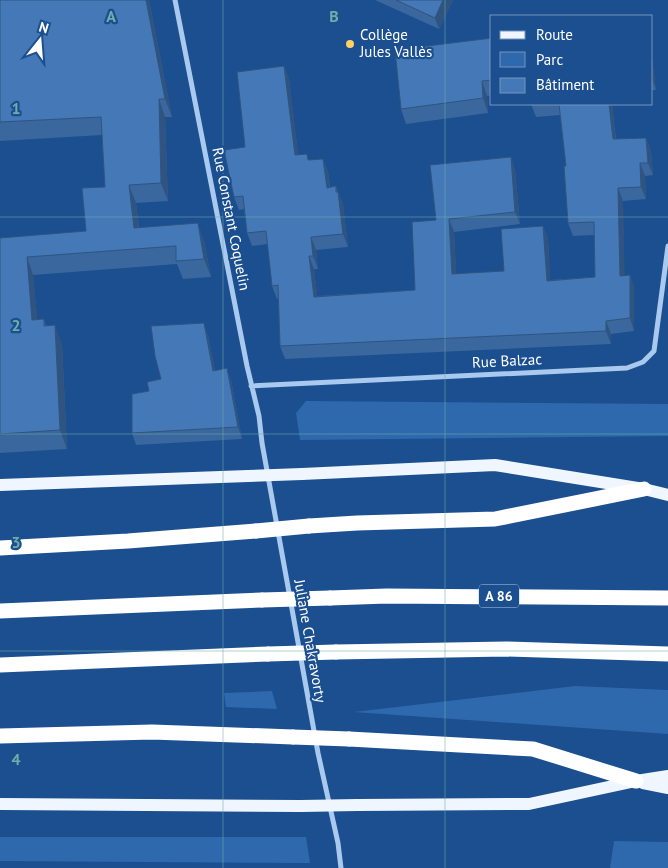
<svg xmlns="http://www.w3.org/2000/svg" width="668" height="868" font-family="'PT Sans',sans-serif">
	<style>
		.green { fill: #2e69ad }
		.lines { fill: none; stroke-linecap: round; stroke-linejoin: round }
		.street { stroke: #a9c9ee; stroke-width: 5 }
		.primary { stroke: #f0f6ff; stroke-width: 12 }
		.highway { stroke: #fff; stroke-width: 15 }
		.primary-bridge { stroke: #f0f6ff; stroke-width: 12 }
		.highway-bridge { stroke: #fff; stroke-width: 15 }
		.wall { fill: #3a679d }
		.shaded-wall { fill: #305480 }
		.building { fill: #4478b7; stroke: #305480 }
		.grid { fill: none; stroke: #6fada8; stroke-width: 1; stroke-opacity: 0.55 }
		.poi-dot { fill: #ffd166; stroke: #1b4f8f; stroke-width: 2 }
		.labels { text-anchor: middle; stroke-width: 4.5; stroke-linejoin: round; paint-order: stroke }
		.shield { fill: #1b4f8f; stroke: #bbcadd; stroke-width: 1 }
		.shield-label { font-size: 14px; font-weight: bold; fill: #fff }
		.poi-label { font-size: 15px; fill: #fff; stroke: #1b4f8f; text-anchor: start }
		.street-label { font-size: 15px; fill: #fff; stroke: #1b4f8f }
		.grid-label { font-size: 16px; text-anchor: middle; font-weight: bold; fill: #6fada8; stroke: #1b4f8f; stroke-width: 4.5; stroke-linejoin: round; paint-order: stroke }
	</style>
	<rect width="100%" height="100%" fill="#1b4f8f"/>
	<path class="green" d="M306,401l362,3v32l-368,4 -4,-27z
		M575,686l93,4v44l-314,-22z
		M272,691l5,18 -51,-2 -2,-14z
		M0,837h306l4,26 -310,-2z
		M614,841l54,1v26h-58z"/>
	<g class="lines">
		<path class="street" d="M175,0l72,366 12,50 3,27 56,310 20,90 3,25
			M251,386l376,-18 16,-6 11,-11 14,-105"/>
		<path class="primary" d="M302,474l193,-9 149,24 24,6
			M0,485l248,-9
			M643,783l25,5
			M0,804l301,2
			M357,805l172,-1 107,-23 32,-5"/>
		<path class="highway" d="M309,526l48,-3 138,-4 149,-30
			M0,548l128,-7 128,-10
			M330,598l57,-2 281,2
			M0,611l262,-11
			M336,652l170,-3 162,5
			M0,665l268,-11
			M0,736l152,-4 141,5
			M349,739l184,10 103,32"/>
		<path class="primary-bridge" d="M248,476l54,-2
			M301,806l56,-1"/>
		<path class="highway-bridge" d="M256,531l53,-5
			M262,600l68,-2
			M268,654l68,-2
			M293,737l56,2"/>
	</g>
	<path class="wall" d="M0,0h149l23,117h-7l3,84 -32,2 3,24 65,14 7,36 -28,2 -6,-15 -144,11 4,44h7l2,7 16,18 5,105 -67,4v-215l86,-7 19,-44 -3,-52 -102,6z
		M375,0h78l-14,29z
		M492,38v57l-5,1 1,17 -82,11 -5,-15z
		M652,59l4,31h-4z
		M284,66l5,13 9,75 12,6 13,-1 5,13 2,15 6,-1 7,18 5,43 -32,3 2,19h-4l3,27 98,-6 21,-70 75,-63 4,13 5,54 -66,8 2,42 48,-3 39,-45 5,13 2,41 45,-3 -1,-42 -21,1 -5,-13 -2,-57 -6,-51 -24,2 -5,-13h81l4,35 30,-1 5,13 2,24 -8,1 1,23 -23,2 1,75 6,-1 4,13v43l-23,3v10l-326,15 -5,-13 -1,-47h-2l-5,-13 -4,-42 -16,2 -5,-13 -3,-24 -5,1 -5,-13 11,-50z
		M208,335l7,36 16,9 11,59 -106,6 -4,-12 17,-42 12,-12z"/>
	<path class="shaded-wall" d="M146,0h3l23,117 -7,-18z
		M443,0h10l-14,29 -4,-11z
		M652,59l4,31 -4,-11z
		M284,66l5,13 11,89 -5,-13z
		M482,81l5,15 1,17 -5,-15z
		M159,99l6,18 3,84 -7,-18z
		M609,104h3l5,48 -4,-13z
		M646,138l5,13 2,24 -5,-12z
		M511,157l4,13 5,54 -5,-12z
		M323,159l5,13 3,28 -4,-12z
		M640,163l5,13 1,23 -5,-12z
		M129,185l7,18 5,43 -7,-18z
		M336,186l7,18 5,43 -5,-13z
		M618,188l5,13 2,88 -5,-13z
		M449,219l5,13 3,55 -5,-13z
		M198,223l6,18 7,36 -7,-18z
		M543,226l5,13 3,55 -4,-13z
		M311,237l5,13 2,19 -5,-13z
		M309,256l5,13 5,41 -5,-13z
		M27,257l6,18 6,63 -7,-18z
		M630,275l4,13v43l-4,-13z
		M606,321l5,13v10l-5,-13z
		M204,323l4,12 9,47 -4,-11z
		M55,325l7,19 5,105 -7,-19z
		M227,368l4,12 11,59 -4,-12z"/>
	<path class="building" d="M0,0h146l19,99h-6l2,84 -32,2 5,43 64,-5 6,36 -28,2v-15l-149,11 5,63 12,-1v7l11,-1 5,105 -60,4v-196l86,-7 -4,-43 23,-1 -4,-70 -101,5z
		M396,0h47l-8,18z
		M492,38v42l-10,1 1,17 -82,11 -6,-59z
		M284,66l11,89 12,-1 1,6 15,-1 4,29 9,-2v6h2l5,42 -32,3 2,19h-4l5,41 101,-7 -3,-68 24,-2 -6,-55 81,-8 4,55 -66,7 3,55 52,-3 -3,-42 42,-3 4,55 48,-4 -1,-55 -26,1 -4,-57h2l-7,-62h50l4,35 33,-1 2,25h-8l1,24 -23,1 2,88 10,-1v43l-24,3v10l-326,15 -2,-61 -6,1 -6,-55 -19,2 -4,-37 -9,1 -10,-47 21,-3 -8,-75z
		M204,323l9,48 14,-3 11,59 -106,6v-39l17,-3 -2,-9 14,-3 -6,-23 -4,-30z"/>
	<path class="grid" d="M223,0v868M445,0v868M0,217h668M0,434h668M0,651h668"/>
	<circle class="poi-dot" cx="350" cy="44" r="5"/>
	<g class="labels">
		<rect class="shield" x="479" y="584.5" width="40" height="23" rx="4"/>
		<g class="shield-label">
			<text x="499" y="601">A 86</text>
		</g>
		<g class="poi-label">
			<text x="360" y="40">Collège<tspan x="360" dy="17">Jules Vallès</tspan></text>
		</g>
		<g class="street-label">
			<text transform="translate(231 219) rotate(79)" y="5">Rue Constant Coquelin</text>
			<text transform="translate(507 361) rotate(-3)" y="5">Rue Balzac</text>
			<text transform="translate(310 641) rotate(80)" y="5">Juliane Chakravorty</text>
		</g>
	</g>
	<g class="grid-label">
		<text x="111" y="22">A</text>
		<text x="334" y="22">B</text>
		<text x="16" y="114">1</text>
		<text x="16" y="331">2</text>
		<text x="16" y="548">3</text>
		<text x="16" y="765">4</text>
	</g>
	<rect x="490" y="15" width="162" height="90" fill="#1b4f8f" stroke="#7695bc"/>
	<rect x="500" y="31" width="25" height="8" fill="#f0f6ff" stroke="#7695bc"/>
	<text x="536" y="40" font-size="15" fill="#ffffff">Route</text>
	<rect x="500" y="52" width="25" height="15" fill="#2e69ad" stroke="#7695bc"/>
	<text x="536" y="65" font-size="15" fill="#ffffff">Parc</text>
	<rect x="500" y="78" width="25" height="15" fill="#4478b7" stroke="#7695bc"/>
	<text x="536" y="90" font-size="15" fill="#ffffff">Bâtiment</text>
	<g transform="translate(40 40) rotate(17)" stroke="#1b4f8f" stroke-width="4" paint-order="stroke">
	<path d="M0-4L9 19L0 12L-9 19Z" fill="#ffffff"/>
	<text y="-8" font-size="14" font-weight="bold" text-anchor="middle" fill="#ffffff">N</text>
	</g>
</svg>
